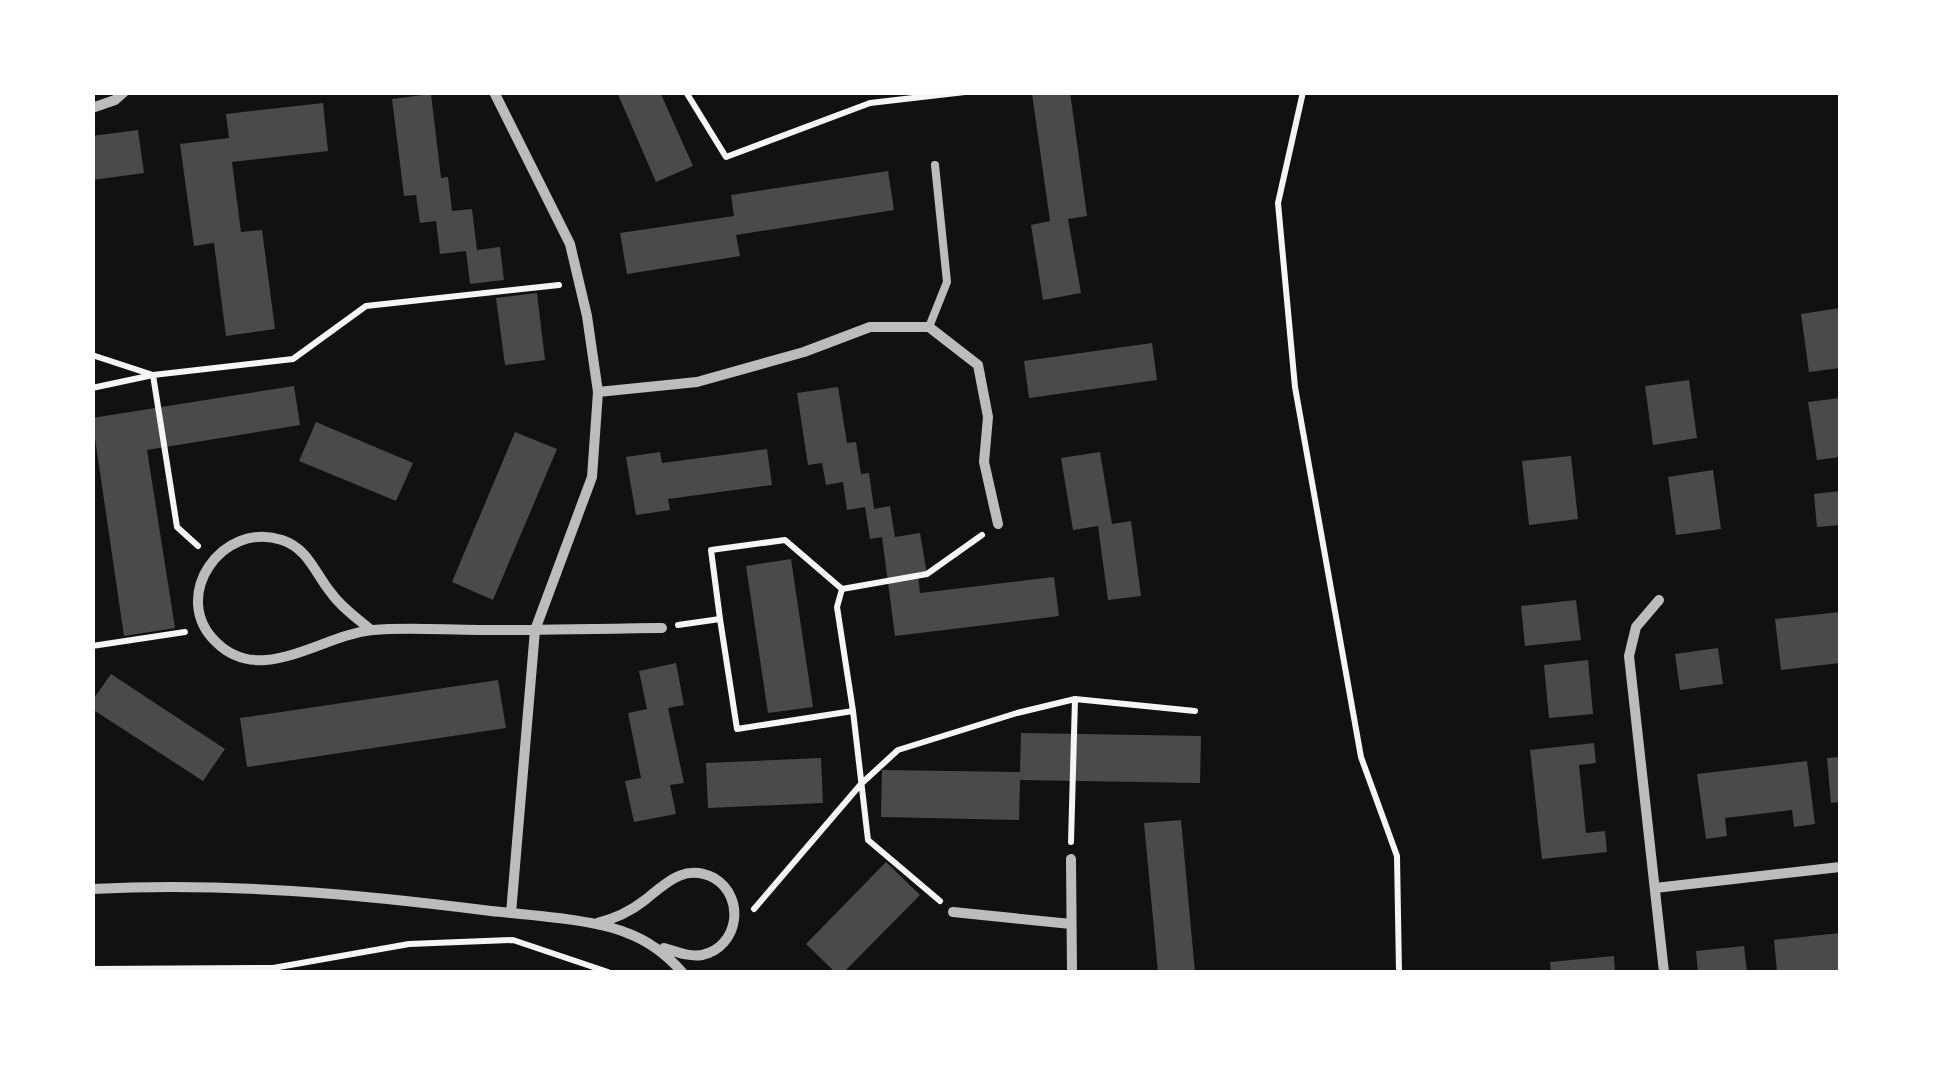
<svg xmlns="http://www.w3.org/2000/svg" width="1933" height="1065" font-family="'Archivo Narrow',sans-serif">
	<style>
		.building { fill: #4a4a4a }
		.lines { fill: none; stroke-linecap: round; stroke-linejoin: round }
		.path { stroke: #f5f5f5; stroke-width: 6 }
		.service { stroke: #bcbcbc; stroke-width: 8 }
		.minor { stroke: #bcbcbc; stroke-width: 10 }
	</style>
	<rect width="100%" height="100%" fill="#111"/>
	<path class="building" d="M617,92h43l33,74 -37,16z
		M1070,92l17,124 -19,3 13,74 -38,7 -12,-75 19,-4 -18,-127z
		M431,94l10,84 7,-1 4,34 20,-2 5,41 23,-3 4,33 -34,4 -4,-33 -26,3 -4,-33 -16,2 -4,-28 -12,1 -12,-97z
		M323,103l5,48 -96,11 9,70 21,-2 13,99 -49,7 -12,-93 -20,3 -14,-102 49,-6 -3,-24z
		M138,130l6,43 -52,7v-44z
		M888,171l6,39 -158,25 4,21 -113,18 -7,-41 114,-17 -3,-21z
		M537,293l8,67 -40,5 -9,-67z
		M1840,308v60l-31,4 -8,-58z
		M1152,343l5,37 -128,18 -5,-37z
		M1689,380l8,58 -44,7 -8,-59z
		M294,386l6,39 -153,25 28,178 -51,8 -32,-218z
		M838,387l9,56 9,-1 5,32 8,-1 5,36 16,-3 5,31 25,-4 7,41 -9,2 2,17 134,-16 5,39 -164,20 -13,-99 -12,2 -5,-32 -18,3 -4,-28 -17,3 -4,-22 -14,2 -11,-72z
		M1840,398v59l-23,3 -9,-58z
		M316,422l97,41 -17,38 -97,-40z
		M515,432l42,17 -64,151 -41,-18z
		M767,449l5,36 -104,14 2,11 -34,5 -10,-58 34,-5 2,11z
		M1100,452l12,72 19,-3 10,75 -33,4 -10,-74 -25,4 -12,-72z
		M1571,456l7,63 -49,6 -7,-64z
		M1713,470l8,59 -45,6 -8,-58z
		M1840,491v34l-23,2 -3,-33z
		M791,559l22,148 -45,6 -22,-147z
		M1576,600l5,40 -56,6 -4,-40z
		M1840,612v51l-59,7 -6,-51z
		M1718,648l5,36 -43,6 -5,-36z
		M1588,660l5,54 -44,4 -5,-53z
		M676,663l8,42 -16,3 16,75 -14,2 6,29 -42,8 -9,-41 16,-3 -13,-65 19,-4 -8,-38z
		M111,674l114,75 -22,32 -111,-72v-8z
		M498,680l8,48 -259,39 -7,-49z
		M1021,733l180,3 -1,47 -180,-3 -1,40 -138,-3 1,-47 138,2z
		M1594,743l2,20 -17,2 7,68 19,-2 2,21 -65,7 -12,-109z
		M1840,757v45l-9,1 -4,-45z
		M821,758l2,45 -115,5 -2,-45z
		M1807,761l8,63 -21,3 -2,-17 -67,8 2,18 -21,3 -9,-65z
		M1181,820l14,152h-37l-14,-149z
		M886,862l34,33 -76,77h-9l-29,-28z
		M1840,933v39h-63l-3,-32z
		M1744,946l3,26h-49l-2,-21z
		M1614,956l1,16h-64l-1,-10z"/>
	<g class="lines">
		<path class="path" d="M686,92l40,65 144,-54 95,-11
			M1303,92l-25,111 17,184 66,370 36,99 2,116
			M92,355l61,20 140,-16 73,-53 193,-21
			M92,388l61,-13 24,152 21,19
			M720,619l-9,-69 74,-10 57,49 85,-15 55,-39
			M678,625l42,-6 17,110 116,-18 -16,-104 5,-18
			M92,646l93,-14
			M853,711l15,129 72,61
			M1071,842l4,-143
			M754,909l107,-125 37,-34 119,-37 58,-14 120,12
			M92,969l181,-1 136,-24 104,-4 95,32"/>
		<path class="service" d="M929,327l18,-45 -12,-117"/>
		<path class="minor" d="M494,92l76,152 17,72 11,76 -6,85 -57,153 -24,283
			M92,108l23,-8 9,-8
			M598,392l99,-10 107,-30 66,-25h59l49,38 10,52 -4,45 14,62
			M1659,600l-23,27 -7,29 35,316
			M371,630c-13,-11 -29,-22 -39,-36 -17,-20 -23,-45 -50,-54 -60,-20 -113,57 -66,102 45,45 105,-7 157,-12 35,-3 72,0 107,0 61,0 121,-1 182,-2
			M1071,859l1,113
			M1655,888l185,-21
			M92,889c135,-7 265,5 399,22 36,4 103,8 136,22 22,8 40,22 55,39
			M953,912l118,12
			M597,923c17,-4 34,-12 48,-23 21,-17 40,-37 69,-22 32,19 25,69 -12,77 -13,2 -25,-3 -38,-7"/>
	</g>
	<rect width="1933" height="1065" fill="none" stroke="#ffffff" stroke-width="190"/>
</svg>
